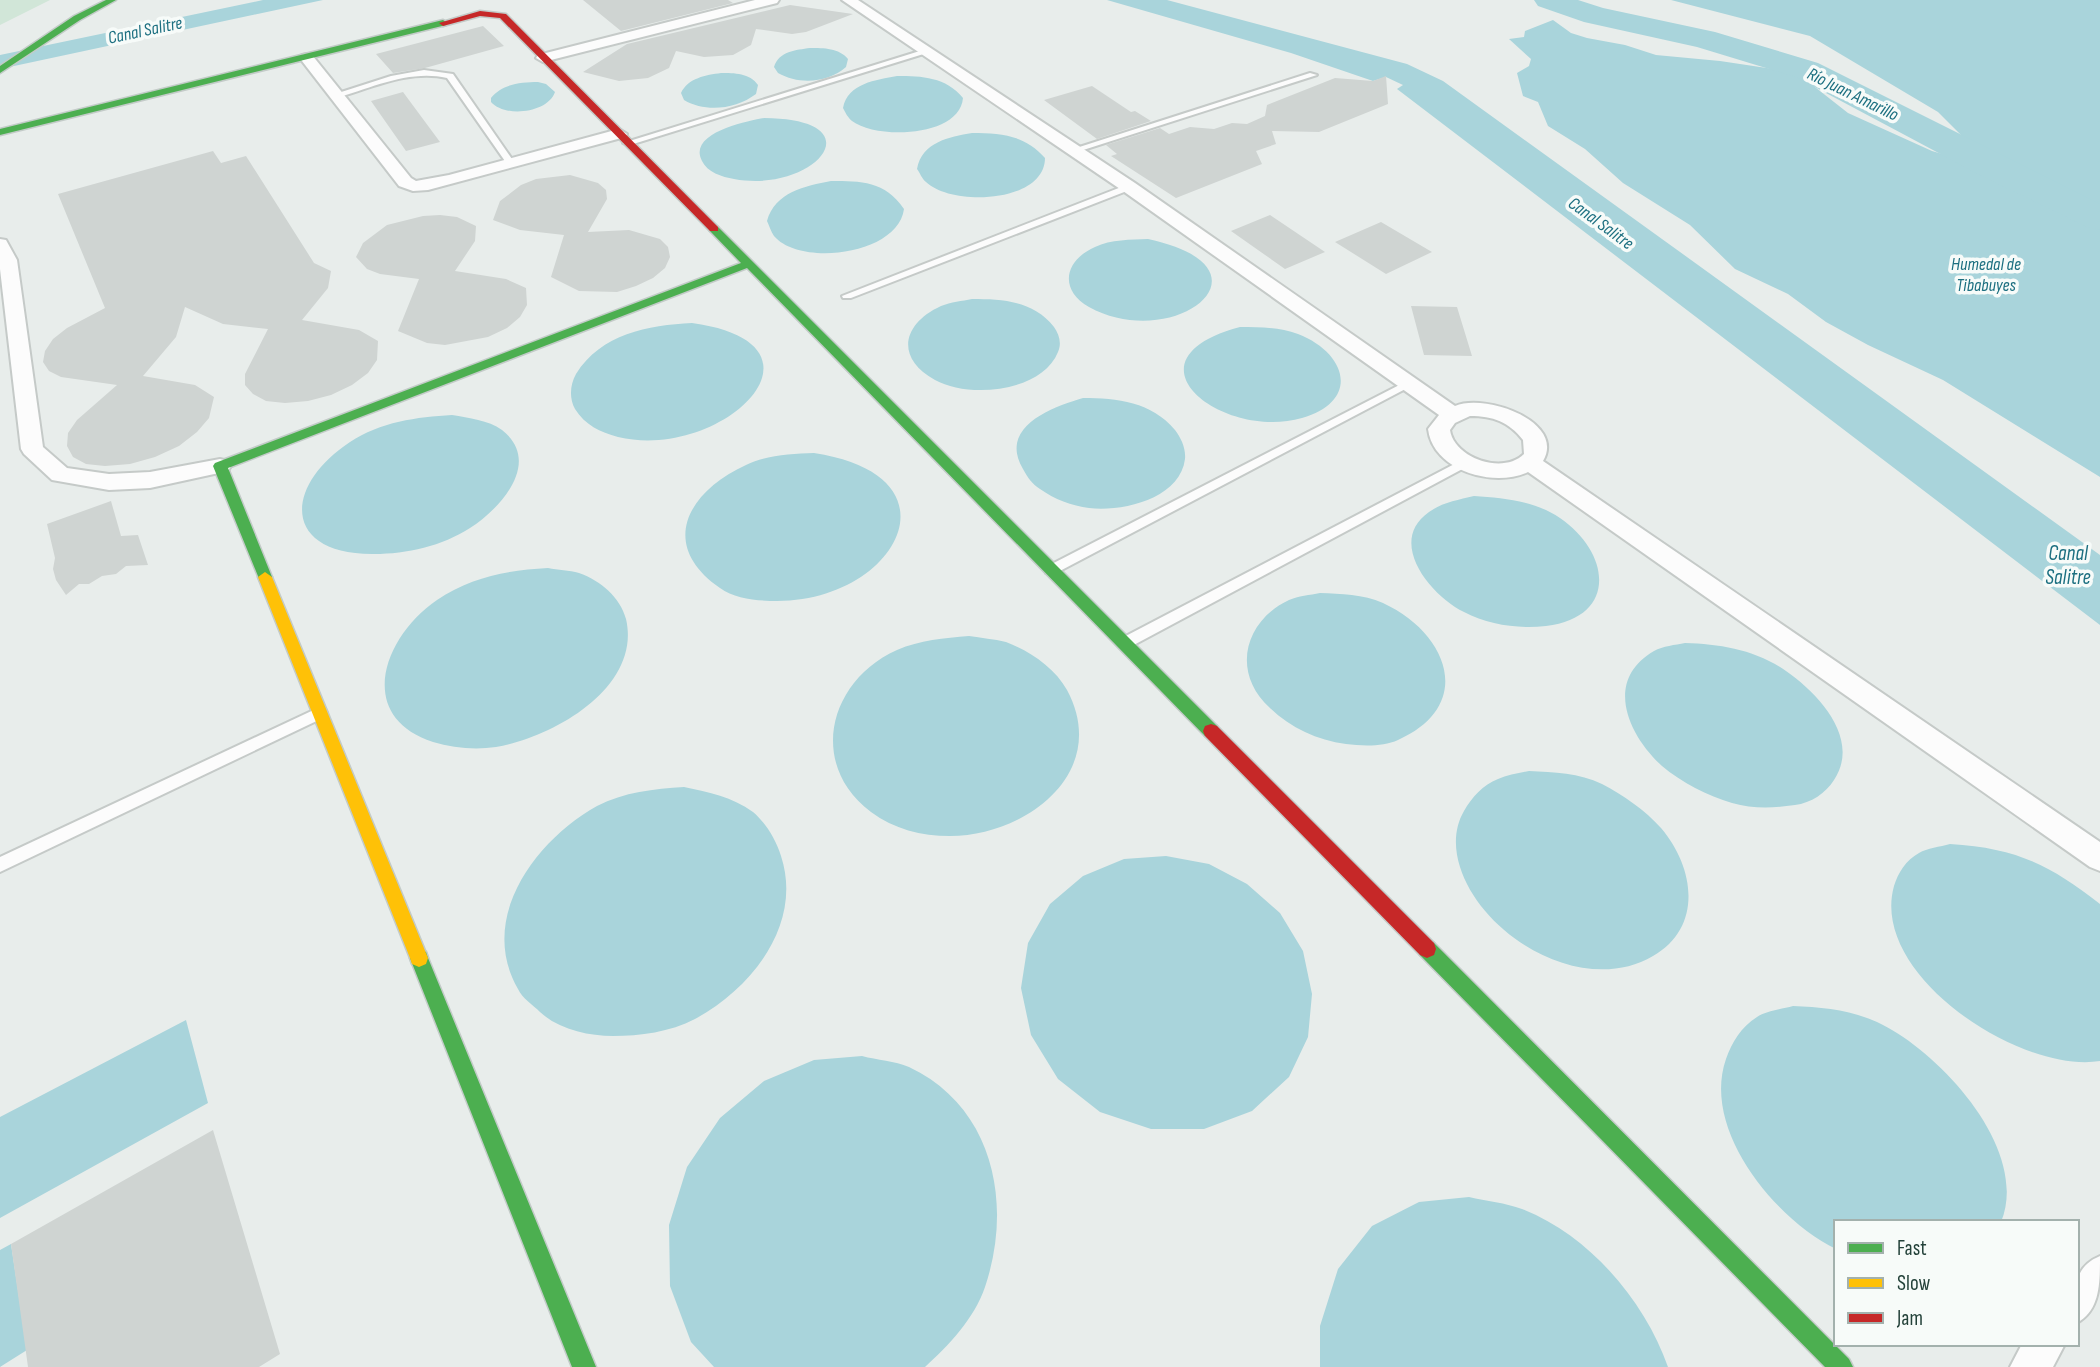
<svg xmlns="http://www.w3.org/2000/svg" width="2100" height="1367" font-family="'Sofia Sans Condensed',sans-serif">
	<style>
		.green { fill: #d1e6d8 }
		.water { fill: #a9d4db }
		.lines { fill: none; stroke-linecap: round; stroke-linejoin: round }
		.river { fill: #a9d4db; fill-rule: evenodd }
		.building { fill: #cfd4d2 }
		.lane-casing { stroke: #c5cac8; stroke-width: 4 }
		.street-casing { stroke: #c5cac8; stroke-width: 4 }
		.fast-casing { stroke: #c3cbc8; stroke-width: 3 }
		.slow-casing { stroke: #c3cbc8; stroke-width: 3 }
		.jam-casing { stroke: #c3cbc8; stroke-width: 3 }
		.lane { fill: #fcfcfc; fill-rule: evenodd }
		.street { fill: #fcfcfc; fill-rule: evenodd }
		.fast { fill: #4caf50; fill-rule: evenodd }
		.slow { fill: #ffc107; fill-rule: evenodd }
		.jam { fill: #c62828; fill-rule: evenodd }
		.labels { text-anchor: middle; stroke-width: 7; stroke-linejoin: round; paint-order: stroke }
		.far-water-label { font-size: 18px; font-style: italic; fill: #1c6f80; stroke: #f7fbf9 }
		.water-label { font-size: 21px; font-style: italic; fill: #1c6f80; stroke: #f7fbf9 }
	</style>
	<rect width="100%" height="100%" fill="#e8edeb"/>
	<path class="green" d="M0,0h50l-50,25z"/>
	<path class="water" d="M263,0h60l-323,69v-14z
		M1107,0h60l240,64 36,17 657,474v70l-703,-536 6,-4 -17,-8 -13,4 -82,-28z
		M1671,0h429v477l-157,-97 -75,-35 -42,-23 -38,-28 -53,-25 -45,-44 -67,-42 -38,-34 -37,-23 -10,-24 -15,-6 -6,-23 12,-7 2,-7 -22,-20 15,-2 1,-6 28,-11 18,13 16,5 38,7 31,10 64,6 73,11 13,8 42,33 84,38 17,5 54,5 -8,-8 -32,-16 -25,-25 -128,-76z
		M810,48c14,0 29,0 38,11l-2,8c-18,16 -47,18 -68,6l-4,-6c5,-16 22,-17 36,-19z
		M721,73c13,0 29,0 37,12l-2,9c-20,15 -50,19 -72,6l-3,-7c7,-15 25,-18 40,-20z
		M897,76c25,0 49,1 66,22 -3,39 -86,42 -111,23 -4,-3 -7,-9 -9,-13 5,-25 33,-28 54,-32z
		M538,82l8,2 9,8c-7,21 -50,26 -64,10v-4c11,-14 30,-16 47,-16z
		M764,118c115,1 50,76 -30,61 -12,-2 -27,-7 -32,-18 -15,-28 45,-40 62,-43z
		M972,133c29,0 53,2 73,25 0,45 -93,49 -119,24 -4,-3 -6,-9 -9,-13 5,-27 32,-32 55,-36z
		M831,181c30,0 54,0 73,28 -6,46 -104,58 -130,27 -3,-4 -5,-11 -7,-15 8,-29 38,-35 64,-40z
		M1148,239c135,29 27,115 -59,68 -31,-18 -24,-47 6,-60 16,-8 36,-7 53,-8z
		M972,299c31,0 62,2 82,28 5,7 8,16 4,25 -16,40 -89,47 -123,28 -40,-22 -33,-56 6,-74 10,-4 21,-5 31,-7z
		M692,323c152,21 30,139 -74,114 -18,-5 -33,-12 -43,-28 -6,-11 -5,-24 1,-35 25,-40 72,-49 116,-51z
		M1240,327c19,0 39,0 58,7 49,19 63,67 4,84 -79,23 -185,-58 -62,-91z
		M1083,398c34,0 69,4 92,32 6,8 11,18 10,29 -5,40 -63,53 -96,49 -17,-2 -35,-9 -49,-19 -8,-5 -12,-11 -17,-20 -25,-42 29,-62 60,-71z
		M452,415c17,3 36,5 50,15 41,32 -2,79 -32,98 -28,18 -63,26 -96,26 -92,1 -91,-68 -24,-112 30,-20 67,-25 102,-27z
		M814,453c151,23 82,148 -37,148 -18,0 -42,-2 -57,-13 -62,-43 -33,-96 26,-123 21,-10 45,-11 68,-12z
		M1474,496c30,2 61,5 86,22 51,35 58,99 -14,108 -28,3 -57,-1 -82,-14 -33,-16 -78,-70 -35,-100 14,-10 29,-12 45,-16z
		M548,568c10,2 21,2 31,5 22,8 41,24 47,46 16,69 -74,119 -130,128 -21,3 -43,1 -63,-5 -79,-26 -49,-106 4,-142 34,-23 71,-30 111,-32z
		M1320,593c21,1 43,1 63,10 65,30 93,102 15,137 -15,7 -36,6 -52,4 -29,-4 -55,-16 -76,-36 -39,-35 -26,-87 19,-108 9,-4 21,-5 31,-7z
		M969,636c12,2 25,3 37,6 24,9 49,26 61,48 44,82 -41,146 -117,146 -29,0 -56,-7 -79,-24 -63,-47 -43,-131 26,-162 23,-10 47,-12 72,-14z
		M1685,643c36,1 71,7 101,28 33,23 75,68 48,109 -8,13 -23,23 -39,25 -21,3 -42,4 -63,-2 -24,-7 -51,-21 -70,-37 -35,-32 -58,-86 -8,-115 9,-5 21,-6 31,-8z
		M1529,771c25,1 50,2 73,13 21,11 43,26 59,44 34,40 42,99 -8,128 -69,41 -171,-19 -193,-89 -6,-19 -6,-39 4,-56 8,-14 19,-26 34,-32 9,-4 21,-6 31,-8z
		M684,787c25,5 48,10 69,25 13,11 23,28 28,44 22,67 -28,132 -86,163 -25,13 -55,17 -82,17 -25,0 -55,-7 -73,-24 -7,-7 -18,-14 -22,-23 -41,-71 18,-149 79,-183 27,-14 57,-17 87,-19z
		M1950,844c65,4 99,20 150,60v157c-79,13 -231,-86 -206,-175 4,-13 12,-26 25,-33 8,-5 21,-6 31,-9z
		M1166,856l43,8 38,20 33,29 23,38 9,43 -4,43 -19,40 -37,34 -48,18h-53l-51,-17 -42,-33 -27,-44 -10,-47 7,-45 22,-39 33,-28 41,-17z
		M1793,1006c29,1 57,4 84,16 61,28 154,127 124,200h-165v27c-60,-29 -135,-119 -110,-190 6,-17 15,-32 31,-42 9,-6 25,-8 36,-11z
		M186,1020l22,83 -208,115v-101z
		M862,1056c15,4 33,5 47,11 85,40 104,137 76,220 -11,32 -36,58 -60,80h-211l-23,-25 -21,-56 -1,-61 18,-58 33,-49 44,-37 50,-21z
		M1469,1197c17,4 37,6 53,12 67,26 123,92 146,158h-348v-41l18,-57 34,-43 47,-24z
		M11,1244l16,106 -27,17v-117z"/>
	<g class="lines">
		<path class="river" d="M1534,0h44l25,8 112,24 103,31 282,141v26l-13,-3 -109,-53 -182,-97 -99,-30 -113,-25 -46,-16z"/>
	</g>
	<path class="building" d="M583,0h145l5,3 -112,28z
		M790,5l63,9 -47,18 -14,2 -36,-5 -5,16 -18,10 -29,2 -28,-6 -7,17 -21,10 -29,3 -36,-9 44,-28z
		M483,26l21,20 -79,22 -32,5 -17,-19z
		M1386,76l2,28 -69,28 -47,-1 4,13 -20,7 6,13 -86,34 -65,-42 6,-2 -11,-9 54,-17 9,6 21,-7 24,2 18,-6 15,1 18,-8 2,-11 68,-27 38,3z
		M1092,86l39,26 4,-1 16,10 -54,18 -53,-39z
		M403,92l37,50 -34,9 -35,-50z
		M213,151l8,12 25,-7 68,107 17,8 -3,17 -26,32 57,10 19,11 -1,19 -9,13 -16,12 -21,10 -23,6 -23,2 -19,-2 -13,-7 -8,-9v-11l23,-45 -45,-5 -38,-17 -9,30 -33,39 52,9 19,12 -5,21 -12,14 -18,14 -24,11 -25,7 -25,2 -19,-2 -13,-7 -6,-11 1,-13 9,-13 40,-35 -56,-8 -12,-6 -6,-9 2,-11 8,-12 14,-11 38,-20 -47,-114z
		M570,175l28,8 8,7 1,9 -19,33 41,-2 31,9 8,8 2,10 -5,11 -12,10 -17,8 -19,6 -38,-1 -28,-14 13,-42 -44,-5 -27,-10 7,-19 21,-16 15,-6z
		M440,215l17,2 19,9 -1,15 -20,30 51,8 20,9 1,17 -7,12 -13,11 -19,9 -43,8 -18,-2 -29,-12 21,-52 -39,-5 -13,-5 -11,-12 7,-14 24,-18 36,-9z
		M1270,215l55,37 -40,17 -54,-38z
		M1381,222l51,30 -46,22 -51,-32z
		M1411,306l46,1 15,49 -48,-1z
		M111,501l10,35 17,-1 10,30 -22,1 -10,8 -14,2 -13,8h-10l-13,11 -10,-15 -3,-11 2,-11 -8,-34z
		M213,1130l67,224 -21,13h-231l-17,-123z"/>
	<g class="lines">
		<defs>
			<path id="lane" d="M923,50l7,2 -300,93 -7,-2z
				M424,70l29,4 61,88 -1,2h-6l-60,-86c-37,-9 -76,10 -111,20l-4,-3 59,-19z
				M1310,73l7,2 -240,77 -7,-2z
				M1129,184l5,3 -2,2 -281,109h-8l-1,-2z
				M1409,380l6,3 -2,2 -357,188h-10l-1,-3 1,-3z
				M1464,459l6,4 -2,3 -338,181 -5,1 -7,-5 2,-4z
				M320,707l5,2 2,4 -2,4 -325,155v-15z"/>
			<path id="street" d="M755,0h24l-2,3 -234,59 -7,-4 2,-3z
				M842,0h16l277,183 320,223c31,-13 111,16 88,55l557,381v29l-10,-4 -562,-395c-34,16 -95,-1 -100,-43l11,-14 -316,-224zM1470,416c23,0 39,6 53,24l1,14c-21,21 -70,4 -74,-24l5,-7z
				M307,54l5,1 99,123 5,3 33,-6 170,-46 8,5 -2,3 -197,53 -15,1 -14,-5 -97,-125 -2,-3 2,-3z
				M0,239l6,1 11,20 26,187 24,21 42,6 41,-2 70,-13 8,2 3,5 -3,5 -78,17 -41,2 -57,-10 -28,-26 -3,-5 -21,-180z
				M2100,1256c0,28 0,54 -23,67 0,-29 -8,-54 23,-67z
				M2022,1344h43l-12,23h-43z"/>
			<path id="fast" d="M106,0h10l-36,20 -80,53v-7l74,-50z
				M443,20l4,3 -1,2 -446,110v-6z
				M714,226l4,1 499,499 2,5 -2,5h-12l-458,-468 -519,200 44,109 -7,5 -5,-1 -47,-115 2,-3 526,-200 -31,-32 -1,-2z
				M1427,940l7,3 415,416 4,8h-28l-405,-412 -2,-6 2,-6z
				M419,949l7,3 2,6 168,409h-24l-162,-409 2,-6z"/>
			<path id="slow" d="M265,572l7,5 156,381 -2,6 -7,3 -7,-3 -2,-6 -152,-381z"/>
			<path id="jam" d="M480,11l26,3 212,213v4h-8l-210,-213 -20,-2 -37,10 -4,-3z
				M1211,724l6,2 217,217 2,6 -2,6 -7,3 -7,-3 -215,-219 -2,-5 2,-5z"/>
		</defs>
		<use href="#lane" class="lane-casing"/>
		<use href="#street" class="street-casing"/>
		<use href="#fast" class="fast-casing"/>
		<use href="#slow" class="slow-casing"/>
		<use href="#jam" class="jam-casing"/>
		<use href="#lane" class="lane"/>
		<use href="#street" class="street"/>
		<use href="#fast" class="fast"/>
		<use href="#slow" class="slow"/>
		<use href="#jam" class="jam"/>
	</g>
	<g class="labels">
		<g class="far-water-label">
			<text transform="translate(145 30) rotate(-12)" y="6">Canal Salitre</text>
			<text transform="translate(1853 94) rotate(26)" y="6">Río Juan Amarillo</text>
			<text transform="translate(1601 223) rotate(36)" y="6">Canal Salitre</text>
			<text x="1986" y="270">Humedal de<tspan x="1986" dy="21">Tibabuyes</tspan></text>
		</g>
		<g class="water-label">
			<text x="2068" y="560">Canal<tspan x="2068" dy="24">Salitre</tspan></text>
		</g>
	</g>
	<rect x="1834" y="1220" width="245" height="126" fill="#f7fbf9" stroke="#a3b1ad" stroke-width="2"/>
	<rect x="1848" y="1243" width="35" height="10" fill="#4caf50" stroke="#a3b1ad" stroke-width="2"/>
	<text x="1897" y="1255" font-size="21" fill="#24423a">Fast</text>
	<rect x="1848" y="1278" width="35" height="10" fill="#ffc107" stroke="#a3b1ad" stroke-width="2"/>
	<text x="1897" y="1290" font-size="21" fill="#24423a">Slow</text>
	<rect x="1848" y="1313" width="35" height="10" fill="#c62828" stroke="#a3b1ad" stroke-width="2"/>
	<text x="1897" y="1325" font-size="21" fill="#24423a">Jam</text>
</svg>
